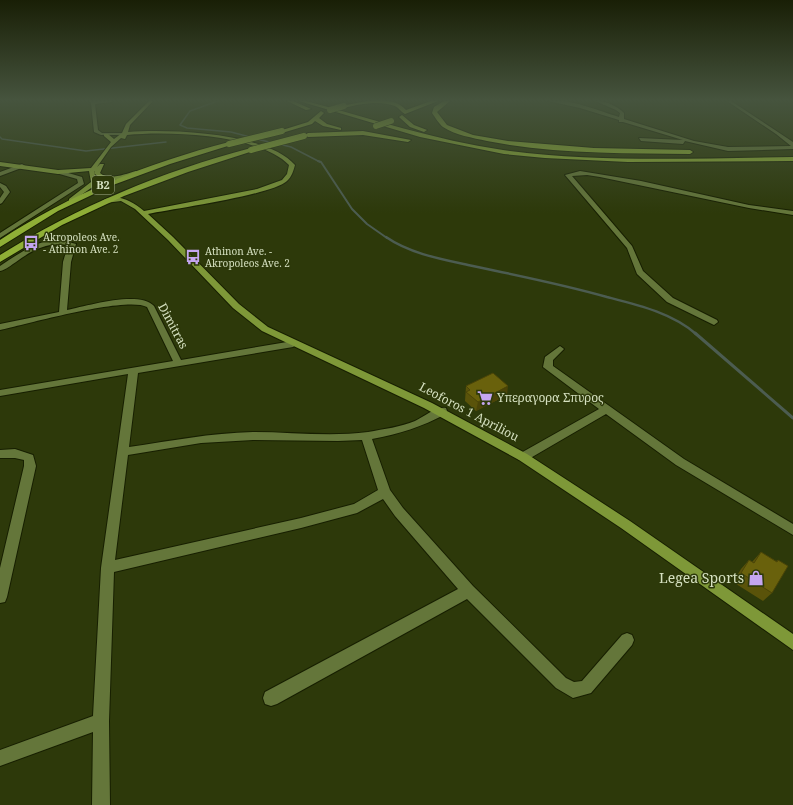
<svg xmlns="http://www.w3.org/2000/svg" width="793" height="805" font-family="'Noto Serif',serif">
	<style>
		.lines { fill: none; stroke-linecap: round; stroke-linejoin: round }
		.stream-far3 { stroke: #4c5c51; stroke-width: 1.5 }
		.stream-far2 { stroke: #4c5c51; stroke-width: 2 }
		.stream-far1 { stroke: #4c5c51; stroke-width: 2.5 }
		.stream { stroke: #4c5c51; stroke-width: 3 }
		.minor-casing { stroke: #171f01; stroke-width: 2 }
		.major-casing { stroke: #171f01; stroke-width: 2 }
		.highway-casing { stroke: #171f01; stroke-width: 2 }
		.minor { fill: #64763a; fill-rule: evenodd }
		.major { fill: #7e9838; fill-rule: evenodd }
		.highway { fill: #8faf36; fill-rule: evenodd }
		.highway-bridge-casing { stroke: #171f01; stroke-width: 7; stroke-linecap: butt }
		.highway-bridge { stroke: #8faf36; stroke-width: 6 }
		.wall { fill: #5a530a }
		.shaded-wall { fill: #4a4408 }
		.building { fill: #69610c; stroke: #4a4408 }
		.labels { text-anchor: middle; stroke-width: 3; stroke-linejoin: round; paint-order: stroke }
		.far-poi-label { font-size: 10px; fill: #d5e0c0; stroke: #2d390a; text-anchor: start }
		.shield { fill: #2d390a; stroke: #a3ae89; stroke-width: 1 }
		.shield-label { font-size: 11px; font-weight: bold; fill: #d5e0c0 }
		.street-label { font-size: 12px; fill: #d5e0c0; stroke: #2d390a }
		.poi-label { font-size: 12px; fill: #d5e0c0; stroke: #2d390a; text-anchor: start }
		.near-poi-label { font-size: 14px; fill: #d5e0c0; stroke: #2d390a; text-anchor: end }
	</style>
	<rect width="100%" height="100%" fill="#2d390a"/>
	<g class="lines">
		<path class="stream-far3" d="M218,101l-28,10 -10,14 7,3 44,4 19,5
			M0,137l2,2 84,12 80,-9
			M257,139l16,4
			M279,144l12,3 29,15"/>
		<path class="stream-far2" d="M318,161l3,1 31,47 15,15 20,14"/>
		<path class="stream-far1" d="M386,237c23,16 54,22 82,28 47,10 94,19 139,32 31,8 65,16 89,37"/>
		<path class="stream" d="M695,333l98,85"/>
		<defs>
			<path id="minor" d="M89,101h24l-2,1 -16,2 3,26 4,3h21l2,2h-24l-7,-3 -3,-29z
				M548,101c21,-3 51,10 71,16l1,-4 -4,-3 -21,-9c9,-1 23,5 29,12v6l70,22 34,6 63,-1 -15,-12 -49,-33h4l56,37 6,4v7l-65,2 -43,-10 -2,3 -42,-3 -2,-3 44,2 -60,-18h-4v-2l-39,-12z
				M22,164l3,2 -1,1 -24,9v-4z
				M58,170l24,7 2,7 -84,54v-5l78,-50 -1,-4 -21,-6v-2z
				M580,171l61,10 108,24 44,6v4l-44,-7 -149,-31 -13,-2 -15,1 60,70 11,25 30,27 44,22 1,2 -4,3 -47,-23 -30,-28 -10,-26 -62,-73z
				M0,183l6,3 4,6 -8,11 -2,1v-6l4,-6 -4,-5z
				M51,240h10l15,4 -5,18 -4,48c20,-4 72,-20 87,-4l27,54 112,-19 4,3 -4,3 -155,26 -9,74c41,-6 82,-14 124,-15 38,0 77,5 115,0 16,-3 33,-5 47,-11 9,-4 21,-15 31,-13l1,3 -1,3c-25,13 -46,20 -74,25l18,51 13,18 70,78 93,92 8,4 8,-1 40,-46 5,-2 5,2 2,5 -2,5 -41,48 -18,5 -17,-10 -89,-89 -190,105 -6,2 -6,-2 -2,-6 2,-6 193,-103 -63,-73 -12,-17 -26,14 -56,15 -187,44 -5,149 1,84h-18l1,-73 -93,34v-16l93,-34 8,-148 27,-194 -128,22v-6l173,-29 -26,-54c-21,-11 -120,17 -147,23v-6l59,-12 4,-50 5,-17c-20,-3 -36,5 -52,17 -5,3 -10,8 -16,9v-5c17,-11 31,-22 51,-26zM253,440l85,1 24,-1 16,50 -24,14 -53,14 -186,42 13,-105 73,-12z
				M560,346l4,3 -11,11v6l131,93 109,65v11l-117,-70 -70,-51 -79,46h-8l-2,-3 2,-3 80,-45 -56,-42 2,-10z
				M15,449l18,6 3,11 -29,131 -2,5 -5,1v-35l24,-102v-6l-9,-2h-15v-8z"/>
			<path id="major" d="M149,101h4l-23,24 -2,7c41,-3 138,0 167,33 -2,7 -3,11 -8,16 -15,14 -114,28 -139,33l25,23 66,67 29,23 164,76 95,51 103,67 163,113v16l-172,-122 -102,-68 -95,-52 -162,-77 -29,-23 -65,-68 -33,-31 -14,-8 -16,2 -3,-2c14,-9 30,0 42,10l113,-22 25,-9 5,-6 2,-9c-31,-31 -120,-34 -162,-30l-2,4 -4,-1 -10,9 -14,20 3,-3h4l-4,9c9,8 25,1 36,-2l3,2 -1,1c-14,4 -32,12 -44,-1l1,-2 -1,1 3,10 -3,4 -23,16 -2,-1v-2l22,-17 -2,-11 -31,3 -58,-8v-4l58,8 33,-2 20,-26 -7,-6v-2h4l6,5 8,-6 4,-9z"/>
			<path id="highway" d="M287,101h6l18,8 -5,1z
				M299,101h7c66,18 129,39 197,49 96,13 194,8 290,7v4l-165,1 -83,-4 -41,-4 -84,-17z
				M367,101c13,-1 30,-2 39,9l25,-9h7l-33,13c-4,-2 -6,-6 -10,-8 -15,-6 -36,-2 -51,2l-3,-2z
				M444,101h6l-13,11 10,13 26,10 35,6 86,7 96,2 3,2 -3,2c-68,-1 -137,0 -203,-13 -14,-3 -32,-6 -44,-14 -4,-3 -8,-10 -11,-14l2,-6z
				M321,111l3,2 -5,5 8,6 14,4v2l-18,-4 -8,-5 -3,3 -30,9 -3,-2 29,-9z
				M402,115l12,10 13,5 -3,2 -14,-5 -11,-10z
				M363,131l48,9 -3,2 -45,-7 -55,2 -3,-2 3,-2z
				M229,142l2,1v2l-61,19 -57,21 -55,26 -58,36v-7c70,-46 148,-77 229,-98z
				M251,148l3,2 -1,1 -65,21 -64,24 -62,29 -62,37v-7c77,-48 163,-84 251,-107z"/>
		</defs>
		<use href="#minor" class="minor-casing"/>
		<use href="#major" class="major-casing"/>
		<use href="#highway" class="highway-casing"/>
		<use href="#minor" class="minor"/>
		<use href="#major" class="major"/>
		<use href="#highway" class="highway"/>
		<defs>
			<path id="highway-bridge" d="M330,110l14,-4
				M376,126l15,-5
				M229,144l53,-13
				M251,150l53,-14"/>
		</defs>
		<use href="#highway-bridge" class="highway-bridge-casing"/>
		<use href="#highway-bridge" class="highway-bridge"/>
	</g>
	<path class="wall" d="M466,386l41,9 -31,16 -11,-10z
		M761,552l15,9 2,-1 -6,33 -9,8 -30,-19 8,-13 8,-9 3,2z"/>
	<path class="shaded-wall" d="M508,386l-1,9 -31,16 2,-9z"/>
	<path class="building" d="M493,373l15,13 -30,16 -12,-10 4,-2 -4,-4z
		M761,552l16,10 1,-2 10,6 -16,27 -31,-20 8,-13 5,3z"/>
	<linearGradient id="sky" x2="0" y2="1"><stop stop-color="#191f06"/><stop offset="0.47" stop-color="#46543e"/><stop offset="1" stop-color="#46543e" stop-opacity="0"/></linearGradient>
	<rect width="793" height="213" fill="url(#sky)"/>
	<defs>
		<symbol id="bus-bare" viewBox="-9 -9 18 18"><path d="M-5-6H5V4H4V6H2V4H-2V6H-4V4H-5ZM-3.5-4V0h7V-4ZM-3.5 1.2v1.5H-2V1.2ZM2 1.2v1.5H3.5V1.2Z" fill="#c5a6f0" stroke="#2d390a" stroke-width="2.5" paint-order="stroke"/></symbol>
		<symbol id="supermarket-bare" viewBox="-9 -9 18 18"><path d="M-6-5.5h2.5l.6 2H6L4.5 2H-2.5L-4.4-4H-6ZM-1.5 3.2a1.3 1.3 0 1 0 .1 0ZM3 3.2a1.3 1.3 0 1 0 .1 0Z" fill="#c5a6f0" stroke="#2d390a" stroke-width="2.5" paint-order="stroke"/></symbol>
		<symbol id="shop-bare" viewBox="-9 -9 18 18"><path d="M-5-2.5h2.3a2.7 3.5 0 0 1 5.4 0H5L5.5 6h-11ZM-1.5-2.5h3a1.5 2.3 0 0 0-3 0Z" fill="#c5a6f0" stroke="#2d390a" stroke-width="2.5" paint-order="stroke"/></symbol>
	</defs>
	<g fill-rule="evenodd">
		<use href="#bus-bare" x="20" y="232" width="22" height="22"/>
		<use href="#bus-bare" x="182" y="246" width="22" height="22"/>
		<use href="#supermarket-bare" x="474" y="387" width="22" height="22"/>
		<use href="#shop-bare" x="745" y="567" width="22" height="22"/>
	</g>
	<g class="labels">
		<g class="far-poi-label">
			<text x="43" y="241">Akropoleos Ave.<tspan x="43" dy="12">- Athinon Ave. 2</tspan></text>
			<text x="205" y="255">Athinon Ave. -<tspan x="205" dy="12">Akropoleos Ave. 2</tspan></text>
		</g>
		<rect class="shield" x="92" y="176" width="22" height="18" rx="3"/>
		<g class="shield-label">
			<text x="103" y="189">B2</text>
		</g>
		<g class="street-label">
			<text transform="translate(173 326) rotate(62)" y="4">Dimitras</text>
			<text transform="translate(469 412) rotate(28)" y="4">Leoforos 1 Apriliou</text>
		</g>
		<g class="poi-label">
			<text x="497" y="402">Υπεραγορα Σπυρος</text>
		</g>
		<g class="near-poi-label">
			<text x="744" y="583">Legea Sports</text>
		</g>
	</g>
</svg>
